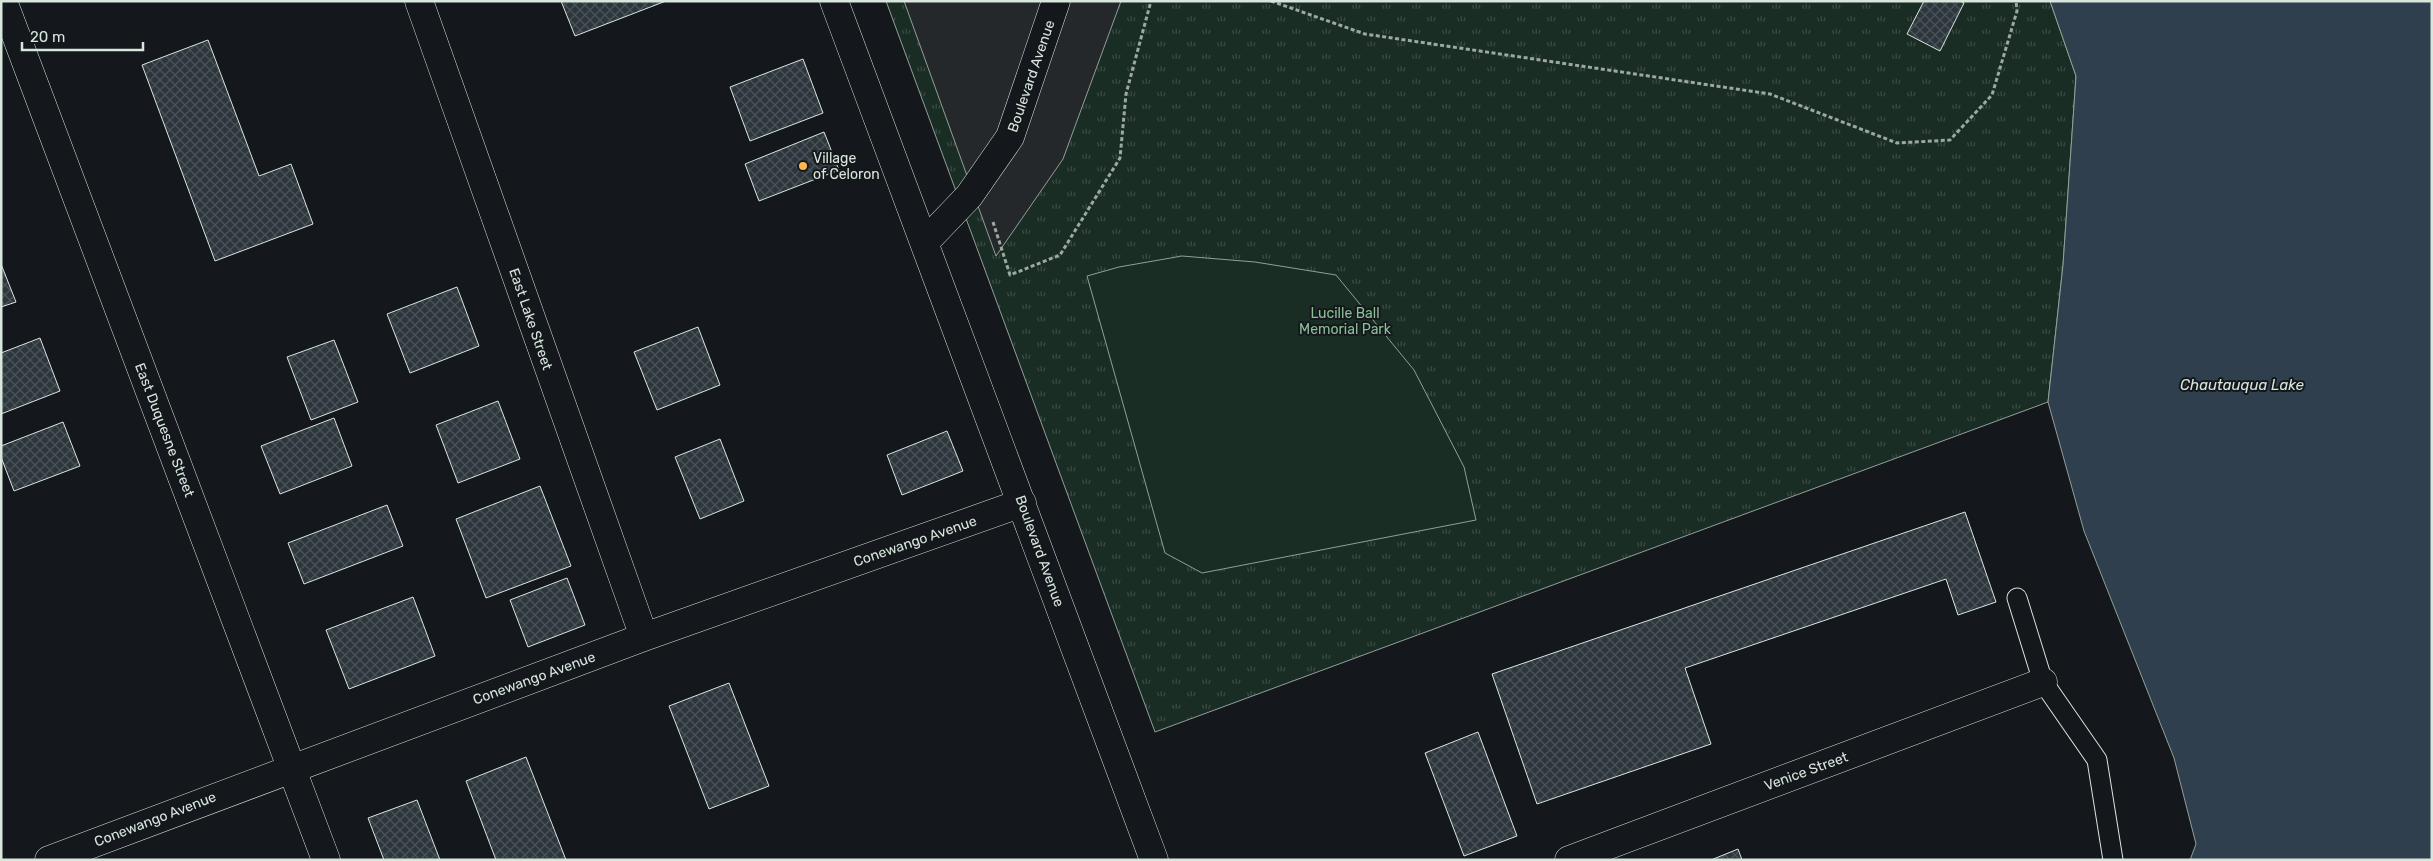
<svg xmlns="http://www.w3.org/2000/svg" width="2433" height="861" font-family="Rubik,sans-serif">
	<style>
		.grass { fill: url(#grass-tufts); stroke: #939e99 }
		.pitch { fill: #1a2d24; stroke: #939e99 }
		.parking { fill: #24282b; stroke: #939e99 }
		.water { fill: #2f3f4d; stroke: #939e99 }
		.building { fill: url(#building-cross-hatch); stroke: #d8e6dc }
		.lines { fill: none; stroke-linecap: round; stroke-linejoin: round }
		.lane-casing { stroke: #d8e6dc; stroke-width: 21 }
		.street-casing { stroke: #d8e6dc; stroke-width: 29 }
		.path { stroke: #9da8a2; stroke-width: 3; stroke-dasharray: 4 2.5; stroke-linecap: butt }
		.lane { stroke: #14181c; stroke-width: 19 }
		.street { stroke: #14181c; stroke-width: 28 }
		.poi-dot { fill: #ffb74d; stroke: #14181c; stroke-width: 2 }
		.labels { text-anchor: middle; stroke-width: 4; stroke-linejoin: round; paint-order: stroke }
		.street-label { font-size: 14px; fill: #d8e6dc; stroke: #14181c }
		.poi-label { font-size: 14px; fill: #d8e6dc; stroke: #14181c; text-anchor: start }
		.park-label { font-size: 14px; fill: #8ac095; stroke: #14181c }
		.water-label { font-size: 15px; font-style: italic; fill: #d8e6dc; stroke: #14181c }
	</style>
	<defs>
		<pattern id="grass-tufts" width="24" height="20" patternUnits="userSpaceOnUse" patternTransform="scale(1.25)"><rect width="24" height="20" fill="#1a2d24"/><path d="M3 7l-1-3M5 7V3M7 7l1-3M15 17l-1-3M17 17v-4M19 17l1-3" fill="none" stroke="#3b4b43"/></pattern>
		<pattern id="building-cross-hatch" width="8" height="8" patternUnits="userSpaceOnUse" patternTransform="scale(1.25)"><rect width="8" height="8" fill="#2c363c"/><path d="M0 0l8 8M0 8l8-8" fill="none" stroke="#4a5358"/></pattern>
	</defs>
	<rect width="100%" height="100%" fill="#14181c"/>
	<path class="grass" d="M886,1h1164l26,75 -13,189 -15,137 -893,330z"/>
	<path class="pitch" d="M1182,256l73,6 81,13 78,95 50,97 12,53 -274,53 -37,-20 -78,-277 32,-9z"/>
	<path class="parking" d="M904,1h217l-58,158 -67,97z"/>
	<path class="water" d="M2050,1h382v859h-242l6,-16 -22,-86 -90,-227 -36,-129 15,-137 13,-189z"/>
	<path class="building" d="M561,1h105l-91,35z
		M1924,1h36l4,2 -24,48 -33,-17z
		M208,40l51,136 32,-12 22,60 -98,37 -73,-196z
		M803,59l20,54 -73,28 -20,-54z
		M824,132l15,38 -80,31 -14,-37z
		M1,264l15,38 -15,5z
		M457,287l22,59 -69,27 -23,-59z
		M698,327l22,58 -63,25 -23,-58z
		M40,338l20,53 -59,23v-61z
		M334,340l24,62 -47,18 -24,-63z
		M498,401l22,58 -62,24 -22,-58z
		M334,418l18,48 -72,28 -19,-48z
		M63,422l17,44 -66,25 -13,-34v-11z
		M947,431l16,40 -61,24 -15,-40z
		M720,439l24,62 -44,18 -25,-62z
		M540,486l31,80 -85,32 -30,-79z
		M387,505l16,41 -99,38 -16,-41z
		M1965,512l31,90 -38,13 -12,-36 -261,89 26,76 -174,60 -45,-130z
		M567,578l18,47 -57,22 -18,-47z
		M413,597l22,59 -86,33 -23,-59z
		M729,683l40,103 -60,23 -40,-103z
		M1478,732l39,104 -53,20 -39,-103z
		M526,757l40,103h-70l-30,-79z
		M417,800l23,60h-56l-16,-42z
		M1738,849l4,11h-31z"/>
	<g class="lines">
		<defs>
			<path id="lane" d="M2017,598l26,84 54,78 16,100"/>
			<path id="street" d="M3,1l323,859
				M419,1l225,636
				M834,1l320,859
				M925,242l44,-46 41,-59 46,-136
				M49,860l595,-223 378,-134
				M1569,860l474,-178"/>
		</defs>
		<use href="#lane" class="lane-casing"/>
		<use href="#street" class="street-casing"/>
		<path class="path" d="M1271,1l94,33 405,60 127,49 53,-3 42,-45 25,-84 -1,-10
			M993,222l17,53 50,-20 60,-97 6,-64 25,-93"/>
		<use href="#lane" class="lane"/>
		<use href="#street" class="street"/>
	</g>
	<circle class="poi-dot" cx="803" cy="166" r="5"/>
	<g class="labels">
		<g class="street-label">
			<text transform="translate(1031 76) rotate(-71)" y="5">Boulevard Avenue</text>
			<text transform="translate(531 319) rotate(71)" y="5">East Lake Street</text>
			<text transform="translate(165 430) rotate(69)" y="5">East Duquesne Street</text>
			<text transform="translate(915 541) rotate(-19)" y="5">Conewango Avenue</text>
			<text transform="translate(1040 551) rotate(70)" y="5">Boulevard Avenue</text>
			<text transform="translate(534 678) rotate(-20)" y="5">Conewango Avenue</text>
			<text transform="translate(1806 771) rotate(-20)" y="5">Venice Street</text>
			<text transform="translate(155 819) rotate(-21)" y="5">Conewango Avenue</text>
		</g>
		<g class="poi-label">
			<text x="813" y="163">Village<tspan x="813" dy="16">of Celoron</tspan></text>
		</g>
		<g class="park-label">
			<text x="1345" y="318">Lucille Ball<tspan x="1345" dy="16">Memorial Park</tspan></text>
		</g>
		<g class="water-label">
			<text x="2242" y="390">Chautauqua Lake</text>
		</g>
	</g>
	<rect width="2433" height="861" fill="none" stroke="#d8e6dc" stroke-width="5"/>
	<path d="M22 42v8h121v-8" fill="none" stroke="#d8e6dc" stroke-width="2.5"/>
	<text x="30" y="42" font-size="15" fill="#d8e6dc" stroke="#14181c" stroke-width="4" paint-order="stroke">20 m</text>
</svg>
